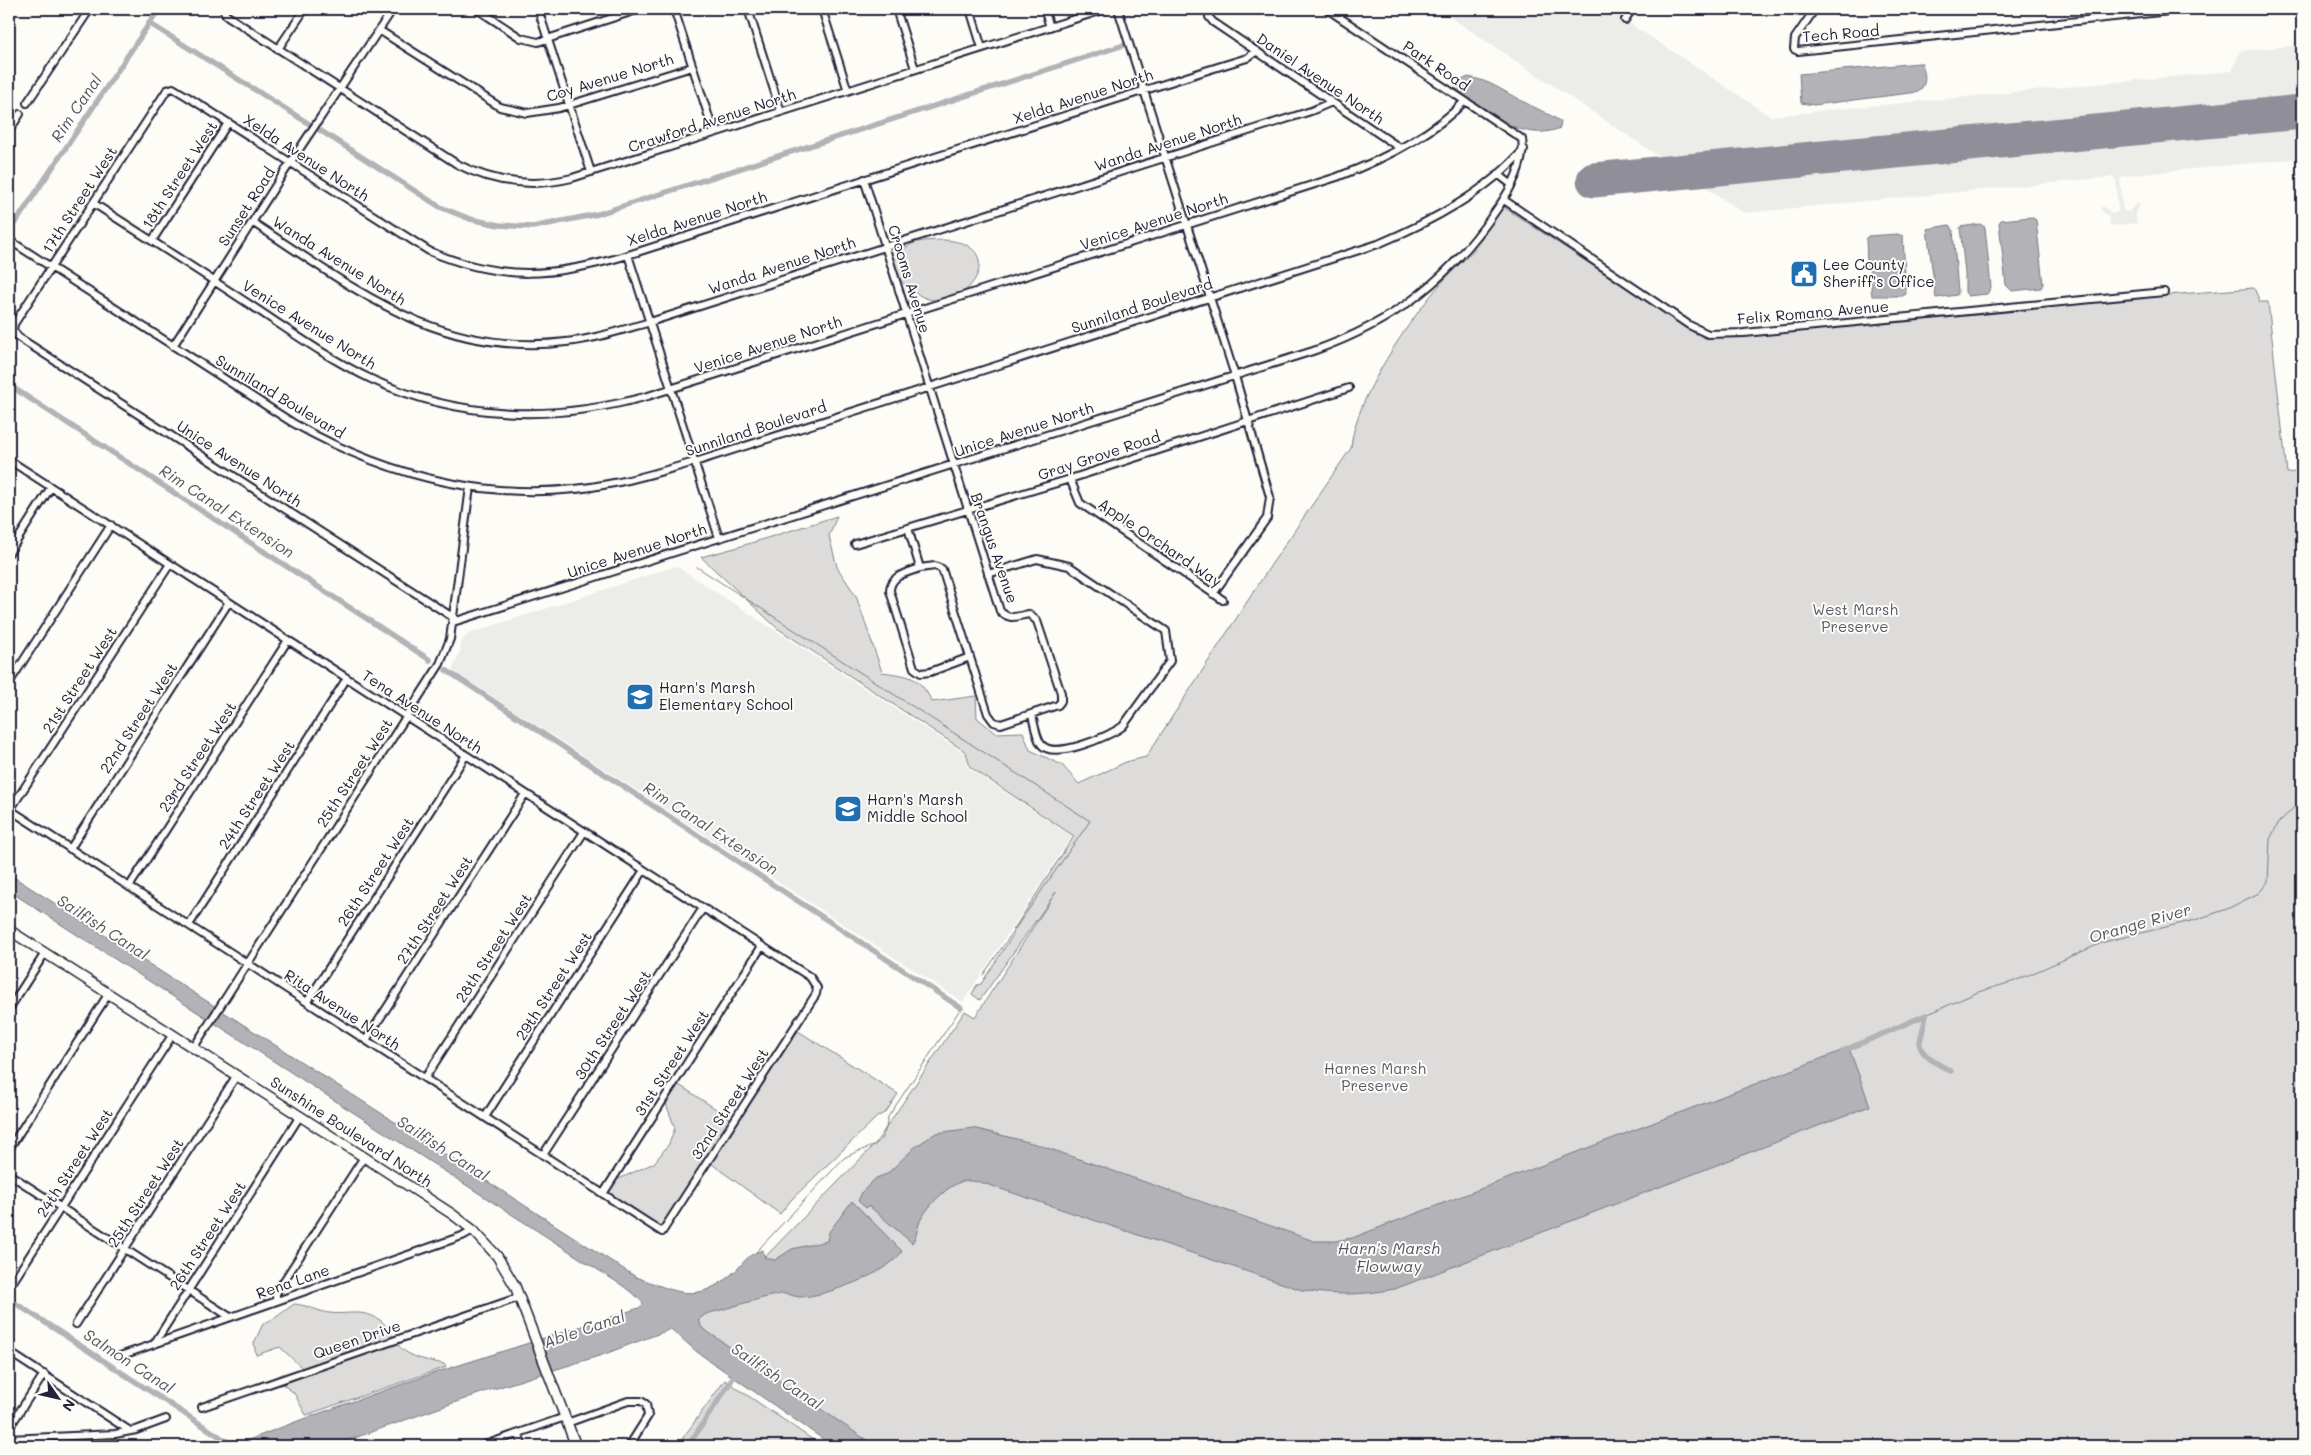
<svg xmlns="http://www.w3.org/2000/svg" width="2311" height="1455" font-family="Mali,sans-serif">
	<style>
		.built { fill: #ecece9 }
		.green { fill: #dddcdb; stroke: #807f8b }
		.water { fill: #b2b2b7; stroke: #787885 }
		.lines { fill: none; stroke-linecap: round; stroke-linejoin: round }
		.stream { stroke: #787885; stroke-width: 1 }
		.canal { stroke: #b2b2b7; stroke-width: 5.5 }
		.runway { stroke: #908f99; stroke-width: 35 }
		.street-casing { stroke: #22223b; stroke-width: 10 }
		.secondary-casing { stroke: #22223b; stroke-width: 12 }
		.street { stroke: #fdfcf7; stroke-width: 6 }
		.secondary { stroke: #fdfcf7; stroke-width: 9 }
		.labels { text-anchor: middle; stroke-width: 4; stroke-linejoin: round; paint-order: stroke }
		.street-label { font-size: 15px; fill: #22223b; stroke: #fdfcf7 }
		.poi-label { font-size: 15px; fill: #22223b; stroke: #fdfcf7; text-anchor: start }
		.park-label { font-size: 15px; fill: #5a5a6b; stroke: #fdfcf7 }
		.water-label { font-size: 16px; font-style: italic; fill: #545466; stroke: #fdfcf7 }
	</style>
	<rect width="100%" height="100%" fill="#fdfcf7"/>
	<filter id="ink" filterUnits="userSpaceOnUse"><feTurbulence type="fractalNoise" baseFrequency=".02" numOctaves="2"/><feDisplacementMap in="SourceGraphic" scale="10" xChannelSelector="R" yChannelSelector="G"/><feConvolveMatrix kernelMatrix="1 2 1 2 8 2 1 2 1" color-interpolation-filters="sRGB"/></filter>
	<g filter="url(#ink)">
		<path class="built" d="M1438,9h170l162,107 462,-45 8,-20 62,-6v113l-179,18 -3,4 3,30 6,2 8,-9 3,3 -5,6 2,11 -27,3 -1,-9 -9,-8 3,-3 9,8 4,-1 2,-3 -2,-30 -3,-3 -369,36z
			M676,566l289,188 3,14 104,68 -109,166 -511,-332 8,-18 2,-12 6,-6z"/>
		<path class="green" d="M1502,203l3,5 190,125 559,-45 6,14h8l19,171 15,-2v975h-1442l-183,-135 52,-17 146,-150 90,-133 10,6 81,-125 -76,108 -8,-6 5,-9 4,-1 32,-49v-5l61,-94 -104,-69 -4,-15 -189,-124 -76,-71 34,-9 102,-32 -8,20 8,31 19,29 26,76c27,4 37,3 50,30l44,-6 1,22 19,15 27,-1 7,18 32,15 17,19 47,-22 20,-5 125,-192 80,-117c3,-49 60,-131 93,-168 17,-20 41,-32 42,-61z
			M944,240c74,4 16,88 -31,51 -8,-6 -15,-11 -18,-20 -2,-7 -1,-11 4,-17 12,-15 27,-13 45,-14z
			M798,1031l100,63 -12,18 -9,5 -85,82 -12,15 -75,-55 -44,67 -59,-33 10,-11 42,-19 15,-19 6,-16 -12,-32 10,-15 63,41z
			M294,1304c12,1 19,5 30,8 20,5 36,-5 56,8 8,6 11,14 16,22 10,16 31,18 48,22l2,3 -140,48 -12,-22 -17,-13 25,-12 -22,-21 -24,8 -2,-12 9,-19 12,-6z
			M725,1380l97,66h-145z"/>
		<path class="water" d="M1919,63h3c3,12 6,20 -4,29l-104,13 -13,-2 -2,-29z
			M1468,77c21,3 35,14 54,24 13,7 26,12 39,21l-1,6c-38,16 -75,-17 -104,-39l4,-8z
			M2031,217l5,3 7,64 -2,4 -29,3 -6,-6 -7,-62 2,-3z
			M1980,224l5,3 6,60 -4,7 -19,2 -3,-4v-19l-5,-46z
			M1949,225l4,5 5,62 -1,3 -21,3 -9,-69z
			M1897,234l6,2 3,58 -3,2h-31l-3,-27 -2,-4 -1,-27 2,-2z
			M9,874l627,403c42,15 60,28 97,-4 14,-12 11,-17 30,-23l2,8 10,2 17,-11 35,-8 2,-9 23,-31 50,50c-12,22 -78,46 -103,46 -7,-1 -12,-4 -19,-3 -25,5 -50,14 -74,20l-8,6 4,8 173,118h-42l-136,-94 -26,-23 -69,26 -115,36 -155,55h-99l70,-27 125,-44 211,-67 4,-4 -2,-4 -18,-14 -614,-395z
			M1849,1048l21,58 -475,183c-31,6 -61,7 -93,1l-322,-108c-5,0 -11,-2 -16,-1 -17,4 -36,25 -44,40 -3,8 -3,15 -8,22l-43,-37 -3,2 -8,-7 4,-9 14,-14 11,-4 28,-27 21,-14 37,-5 63,16 278,97h21l17,-3z"/>
		<g class="lines">
			<path class="stream" d="M697,567l393,254 -107,154
				M1926,1015l52,-23 37,-11 89,-39 91,-22 32,-11 32,-16 9,-11 2,-43 9,-17 23,-22
				M756,1252l88,-94c27,-15 39,-6 44,-41l73,-109"/>
			<path class="canal" d="M149,23l162,102
				M318,129l122,78 30,12 29,6 34,2 65,-13 526,-169
				M16,222l143,-213
				M9,385l421,275
				M446,670l515,338
				M1926,1015c-1,9 -5,19 -6,27 -2,13 21,24 31,29
				M1843,1051l83,-36
				M9,1299l225,147
				M688,1446l49,-74"/>
			<path class="runway" d="M1594,180l708,-68"/>
			<defs>
				<path id="street" d="M223,9l3,6 231,149c37,19 74,24 115,14l534,-169
					M477,9l44,29 17,4 102,-33
					M538,9l53,163
					M674,9l40,124
					M748,9l33,103
					M822,9l26,82
					M896,9l19,60
					M970,9l12,39
					M1044,9l6,18
					M1118,9l117,367 35,121 -3,21 -54,76
					M1209,9v8l4,5 187,126
					M1815,9l-20,29 -1,11 4,2 390,-42
					M1625,20l7,-11
					M379,30l121,77 27,6 32,-5 133,-41
					M278,49l27,-40
					M27,103l63,-94
					M9,131l11,-17
					M1498,174l14,11
					M864,179l136,432c10,10 17,5 29,3l8,7 24,72v8l-3,4 -57,19 -7,-2 -6,-8 -46,-145 -7,-3 -15,2 -12,-40
					M1504,200l185,125 19,9 36,-1 420,-41
					M93,203c53,34 106,68 159,103 38,25 77,53 119,73 88,41 184,43 277,17l689,-219c45,-17 94,-41 128,-76
					M252,222c101,65 185,136 314,120 29,-3 56,-12 84,-20l661,-211 21,-9
					M9,240l284,183c98,56 209,83 321,60 28,-5 54,-14 81,-21l683,-218c52,-22 108,-51 146,-95
					M152,241l76,-118
					M628,255l91,283
					M173,346l117,-183 103,-154
					M9,460l801,517 7,11 -1,6 -154,238 -653,-423
					M1070,479l10,24 143,97
					M855,544l215,-65 279,-91
					M9,553l42,-66
					M920,568c-13,5 -30,7 -30,23l24,77 7,5 9,-1 40,-15
					M988,574l49,-15 32,7 97,65 4,30 -47,65c-13,10 -70,35 -82,18 -5,-7 -7,-21 -9,-29
					M454,618l-436,-281 -5,-7 1,-6 153,-234 6,-2 15,9 241,154c73,31 126,26 199,4l580,-185 39,-12 10,-7
					M453,622l860,-271c80,-28 136,-71 184,-142 14,-20 29,-46 25,-70l-195,-130
					M9,683l102,-158
					M10,810l160,-246
					M70,849l159,-247
					M129,887l159,-247
					M189,925l158,-247
					M307,1002l159,-247
					M9,1009l36,-56
					M366,1040l159,-246
					M194,1047l246,-383 10,-25 20,-152
					M425,1078l159,-246
					M485,1117l159,-247
					M9,1149l100,-156
					M543,1155l160,-247
					M9,1174l221,143
					M603,1194l159,-248
					M14,1280l159,-246
					M276,1301v-8l88,-136
					M76,1324l161,-249
					M154,1344l146,-228
					M9,1352l121,79
					M120,1356l342,-120 11,-6
					M202,1407l318,-110
					M567,1423l61,-22h13l5,3 2,12 -19,30
					M9,1428l35,-54
					M519,1433l3,13
					M9,1439l106,-5 21,-4 30,-11
					M482,1446l83,-29"/>
				<path id="secondary" d="M9,930l355,227 88,57 21,16 24,26 18,30 61,160"/>
			</defs>
			<use href="#street" class="street-casing"/>
			<use href="#secondary" class="secondary-casing"/>
			<use href="#street" class="street"/>
			<use href="#secondary" class="secondary"/>
		</g>
	</g>
	<defs>
		<symbol id="civic-square" viewBox="-11 -11 22 22"><rect x="-9" y="-9" width="18" height="18" rx="4" fill="#1f6fb2" stroke="#fdfcf7"/><path d="M-.6-6.5H3V-4.5H.6V-3L4-1V1h2V6H-6V1h2V-1L-.6-3ZM-1.2 2.5V6h2.4V2.5Z" fill="#fff"/></symbol>
		<symbol id="school-square" viewBox="-11 -11 22 22"><rect x="-9" y="-9" width="18" height="18" rx="4" fill="#1f6fb2" stroke="#fdfcf7"/><path d="M0-5L7-2L0 1L-7-2ZM-4 1L0 2.5L4 1V4Q0 6-4 4Z" fill="#fff"/></symbol>
	</defs>
	<g fill-rule="evenodd">
		<use href="#civic-square" x="1788" y="258" width="32" height="32"/>
		<use href="#school-square" x="624" y="681" width="32" height="32"/>
		<use href="#school-square" x="832" y="793" width="32" height="32"/>
	</g>
	<g class="labels">
		<g class="street-label">
			<text transform="translate(1841 34) rotate(-5)" y="5">Tech Road</text>
			<text transform="translate(1436 66) rotate(34)" y="5">Park Road</text>
			<text transform="translate(610 78) rotate(-17)" y="5">Coy Avenue North</text>
			<text transform="translate(1320 79) rotate(34)" y="5">Daniel Avenue North</text>
			<text transform="translate(1083 97) rotate(-18)" y="5">Xelda Avenue North</text>
			<text transform="translate(712 121) rotate(-18)" y="5">Crawford Avenue North</text>
			<text transform="translate(1168 143) rotate(-18)" y="5">Wanda Avenue North</text>
			<text transform="translate(306 158) rotate(33)" y="5">Xelda Avenue North</text>
			<text transform="translate(180 175) rotate(-57)" y="5">18th Street West</text>
			<text transform="translate(80 200) rotate(-57)" y="5">17th Street West</text>
			<text transform="translate(247 207) rotate(-57)" y="5">Sunset Road</text>
			<text transform="translate(697 219) rotate(-18)" y="5">Xelda Avenue North</text>
			<text transform="translate(1154 222) rotate(-18)" y="5">Venice Avenue North</text>
			<text transform="translate(339 261) rotate(32)" y="5">Wanda Avenue North</text>
			<text transform="translate(782 266) rotate(-18)" y="5">Wanda Avenue North</text>
			<text transform="translate(909 279) rotate(73)" y="5">Crooms Avenue</text>
			<text transform="translate(1142 306) rotate(-18)" y="5">Sunniland Boulevard</text>
			<text transform="translate(1813 313) rotate(-5)" y="5">Felix Romano Avenue</text>
			<text transform="translate(309 325) rotate(32)" y="5">Venice Avenue North</text>
			<text transform="translate(768 345) rotate(-18)" y="5">Venice Avenue North</text>
			<text transform="translate(280 397) rotate(31)" y="5">Sunniland Boulevard</text>
			<text transform="translate(756 429) rotate(-18)" y="5">Sunniland Boulevard</text>
			<text transform="translate(1024 430) rotate(-18)" y="5">Unice Avenue North</text>
			<text transform="translate(1099 456) rotate(-18)" y="5">Gray Grove Road</text>
			<text transform="translate(239 464) rotate(33)" y="5">Unice Avenue North</text>
			<text transform="translate(1160 543) rotate(34)" y="5">Apple Orchard Way</text>
			<text transform="translate(994 548) rotate(71)" y="5">Brangus Avenue</text>
			<text transform="translate(637 551) rotate(-18)" y="5">Unice Avenue North</text>
			<text transform="translate(80 680) rotate(-57)" y="5">21st Street West</text>
			<text transform="translate(422 712) rotate(33)" y="5">Tena Avenue North</text>
			<text transform="translate(139 718) rotate(-57)" y="5">22nd Street West</text>
			<text transform="translate(198 757) rotate(-57)" y="5">23rd Street West</text>
			<text transform="translate(355 773) rotate(-57)" y="5">25th Street West</text>
			<text transform="translate(257 795) rotate(-57)" y="5">24th Street West</text>
			<text transform="translate(376 872) rotate(-57)" y="5">26th Street West</text>
			<text transform="translate(435 910) rotate(-57)" y="5">27th Street West</text>
			<text transform="translate(494 948) rotate(-57)" y="5">28th Street West</text>
			<text transform="translate(554 986) rotate(-57)" y="5">29th Street West</text>
			<text transform="translate(342 1010) rotate(33)" y="5">Rita Avenue North</text>
			<text transform="translate(613 1025) rotate(-57)" y="5">30th Street West</text>
			<text transform="translate(672 1063) rotate(-57)" y="5">31st Street West</text>
			<text transform="translate(730 1104) rotate(-57)" y="5">32nd Street West</text>
			<text transform="translate(351 1132) rotate(33)" y="5">Sunshine Boulevard North</text>
			<text transform="translate(75 1163) rotate(-57)" y="5">24th Street West</text>
			<text transform="translate(146 1193) rotate(-57)" y="5">25th Street West</text>
			<text transform="translate(208 1236) rotate(-57)" y="5">26th Street West</text>
			<text transform="translate(293 1282) rotate(-19)" y="5">Rena Lane</text>
			<text transform="translate(357 1340) rotate(-19)" y="5">Queen Drive</text>
		</g>
		<g class="poi-label">
			<text x="1823" y="270">Lee County<tspan x="1823" dy="17">Sheriff's Office</tspan></text>
			<text x="659" y="693">Harn's Marsh<tspan x="659" dy="17">Elementary School</tspan></text>
			<text x="867" y="805">Harn's Marsh<tspan x="867" dy="17">Middle School</tspan></text>
		</g>
		<g class="park-label">
			<text x="1855" y="615">West Marsh<tspan x="1855" dy="17">Preserve</tspan></text>
			<text x="1375" y="1074">Harnes Marsh<tspan x="1375" dy="17">Preserve</tspan></text>
		</g>
		<g class="water-label">
			<text transform="translate(76 108) rotate(-56)" y="6">Rim Canal</text>
			<text transform="translate(227 511) rotate(33)" y="6">Rim Canal Extension</text>
			<text transform="translate(711 828) rotate(33)" y="6">Rim Canal Extension</text>
			<text transform="translate(2140 923) rotate(-16)" y="6">Orange River</text>
			<text transform="translate(103 927) rotate(33)" y="6">Sailfish Canal</text>
			<text transform="translate(443 1148) rotate(33)" y="6">Sailfish Canal</text>
			<text x="1389" y="1254">Harn's Marsh<tspan x="1389" dy="18">Flowway</tspan></text>
			<text transform="translate(584 1329) rotate(-19)" y="6">Able Canal</text>
			<text transform="translate(129 1361) rotate(33)" y="6">Salmon Canal</text>
			<text transform="translate(777 1376) rotate(34)" y="6">Sailfish Canal</text>
		</g>
	</g>
	<rect width="2311" height="1455" fill="none" stroke="#fdfcf7" stroke-width="30"/>
	<rect x="15" y="15" width="2281" height="1425" fill="none" stroke="#22223b" stroke-width="2" filter="url(#ink)"/>
	<g transform="translate(58 1398) rotate(124)" stroke="#fdfcf7" stroke-width="4" paint-order="stroke">
	<path d="M0-4L9 19L0 12L-9 19Z" fill="#22223b"/>
	<text y="-8" font-size="14" font-weight="bold" text-anchor="middle" fill="#22223b">N</text>
	</g>
</svg>
